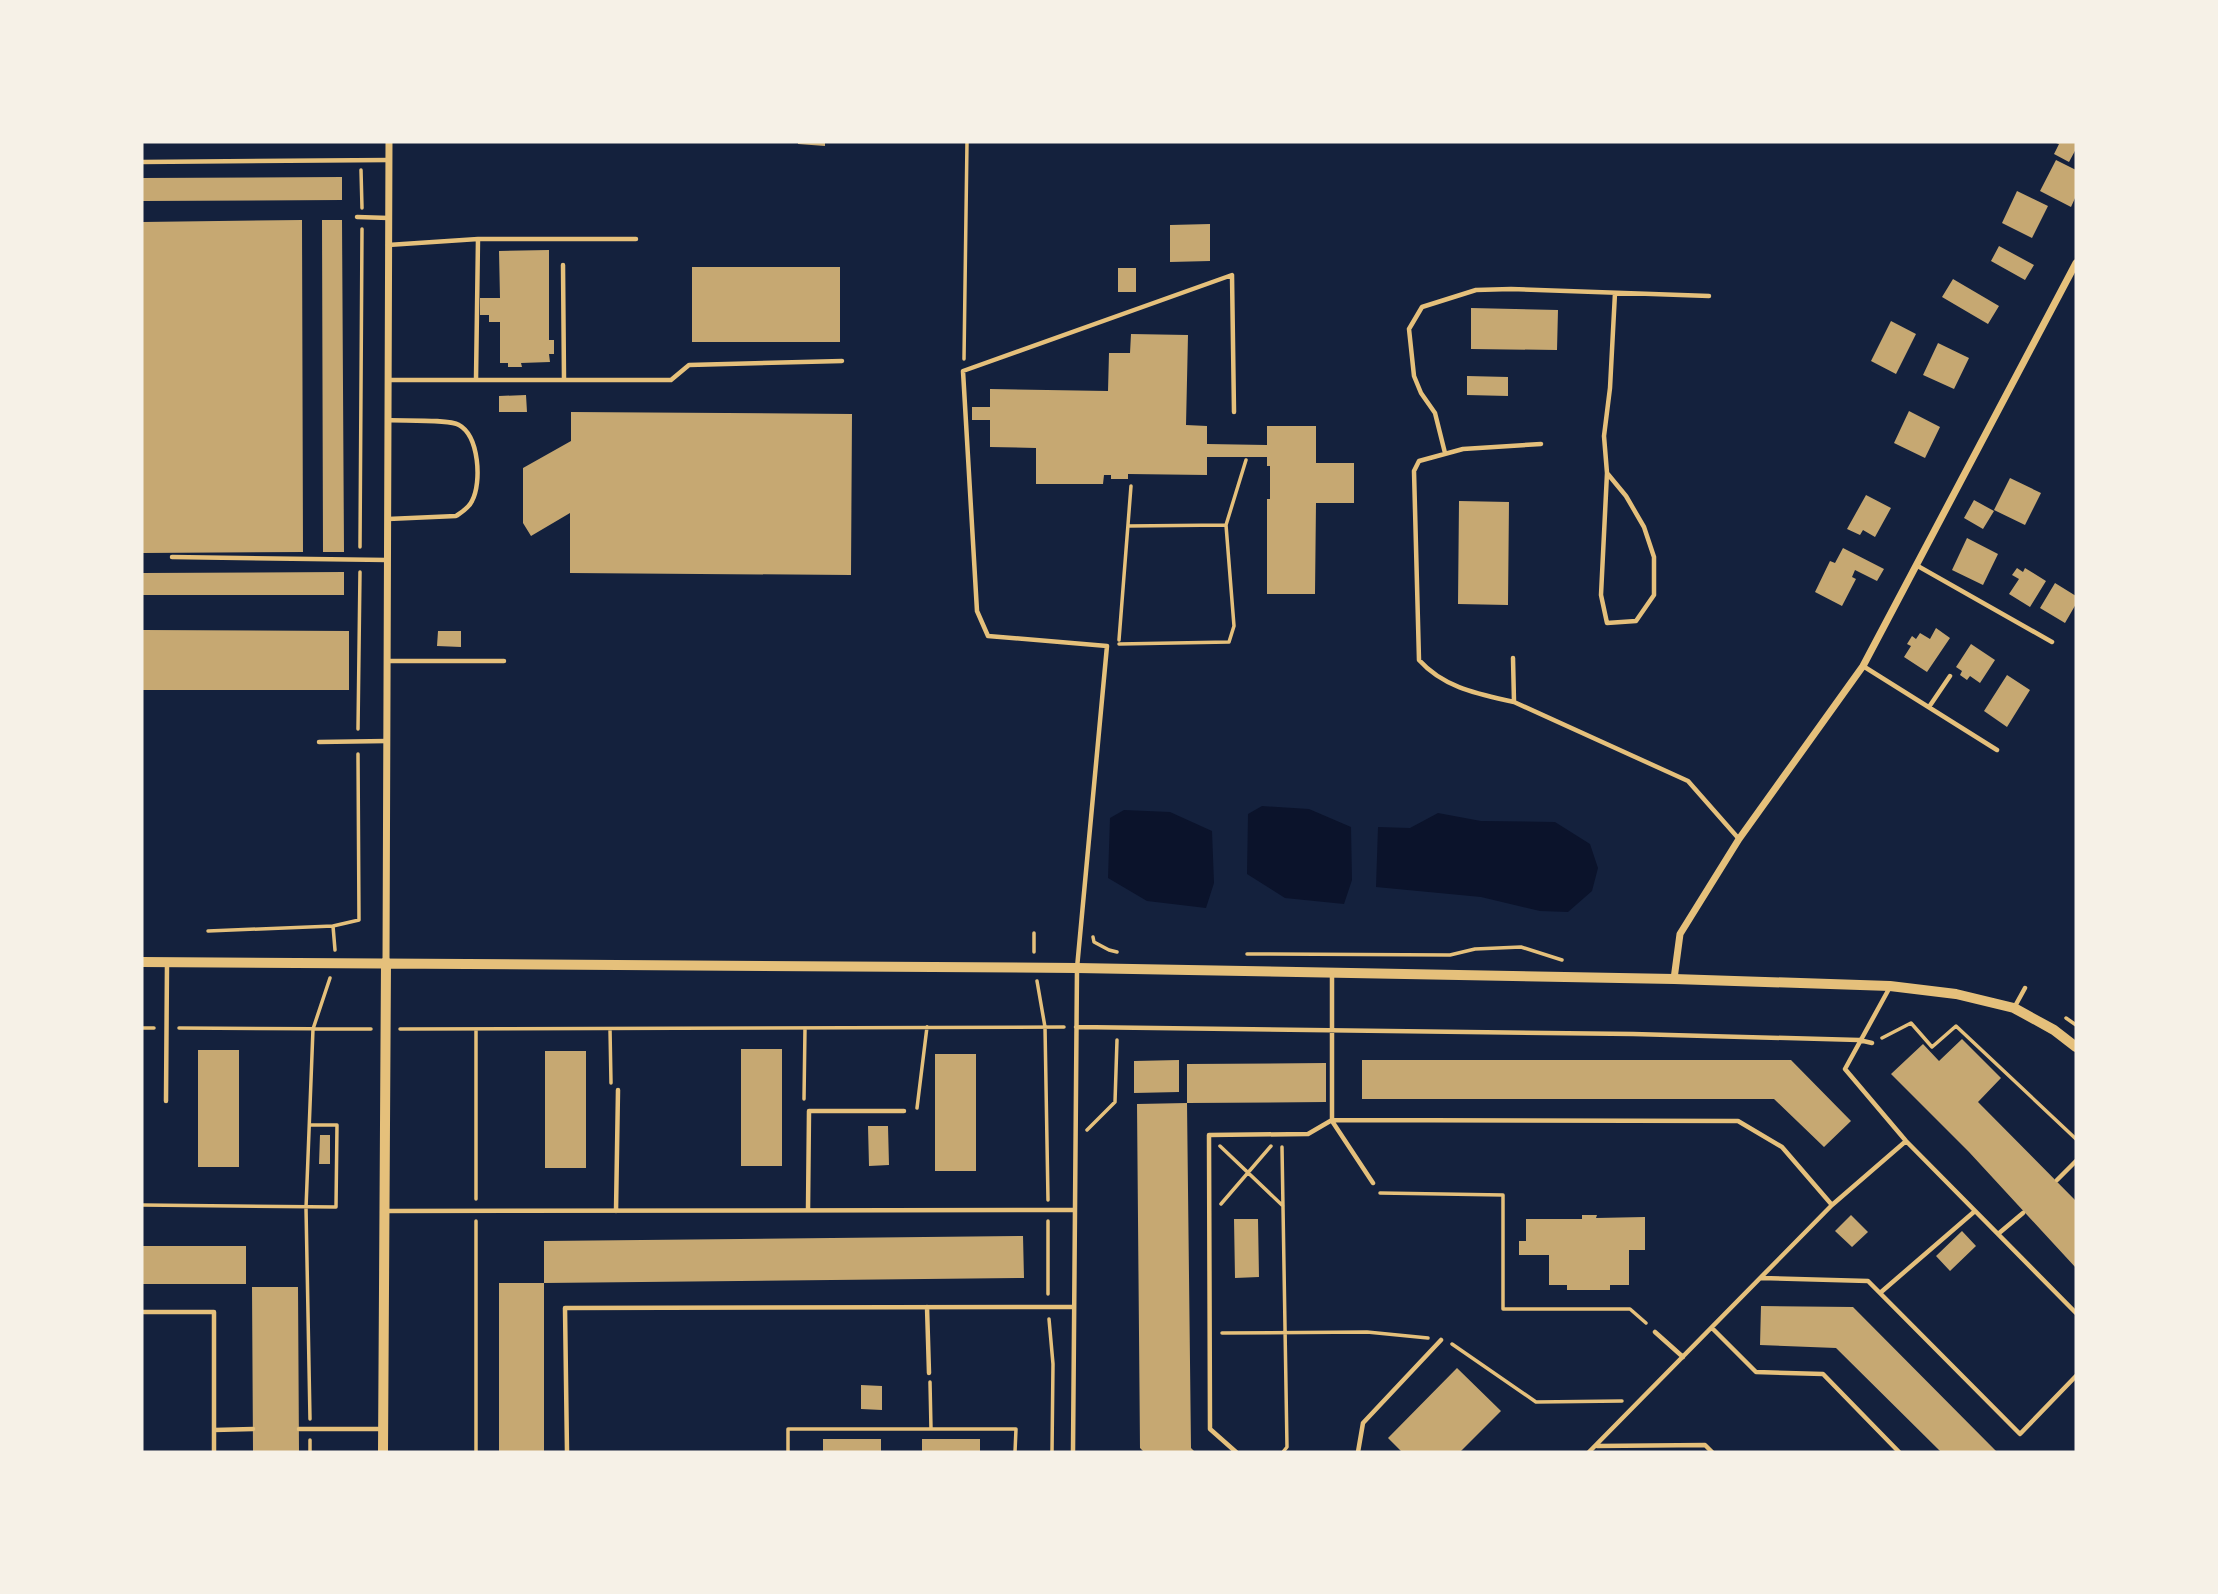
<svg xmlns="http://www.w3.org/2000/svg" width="2218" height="1594" font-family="Commissioner,sans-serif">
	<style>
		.water { fill: #0b132b }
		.building { fill: #c6a872 }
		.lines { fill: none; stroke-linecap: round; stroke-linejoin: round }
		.path { stroke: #e5c07b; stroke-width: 3.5 }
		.service { stroke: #e5c07b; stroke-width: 4.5 }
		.minor { stroke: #e5c07b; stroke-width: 7 }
		.tertiary { stroke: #e5c07b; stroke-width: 10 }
	</style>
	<rect width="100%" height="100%" fill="#14213d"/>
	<path class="water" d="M1262,806l47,3 42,18 1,53 -8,24 -59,-6 -38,-24 1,-60z
		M1124,810l46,2 42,19 2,52 -8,25 -59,-7 -39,-23 2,-60z
		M1438,813l43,8 74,1 35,22 8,24 -6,23 -24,21 -28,-1 -59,-14 -105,-10 2,-60 32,1z"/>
	<path class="building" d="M798,142h27v4l-27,-2z
		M2053,142h23v7l-7,13 -15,-8 5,-10z
		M2056,160l20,10v26l-5,11 -31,-16z
		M342,177v23l-200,1v-23z
		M2017,191l31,15 -16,32 -30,-15z
		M302,220l1,332 -161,1v-331z
		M322,220h20l2,332h-21z
		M1210,224v37l-40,1v-37z
		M1999,246l35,19 -9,15 -34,-19z
		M549,250v90h5v14h-5l1,8 -29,1 1,4h-14v-4h-8v-41h-11v-7h-9v-17h20l-1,-47z
		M692,267h148v75h-148z
		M1118,268h18v24h-18z
		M1953,279l46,27 -11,18 -46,-27z
		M1471,308l87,2 -1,40 -86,-1z
		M1891,321l25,13 -20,40 -25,-13z
		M1131,334l57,1 -2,90 21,1v18l60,1v-19h49v37h38v40h-38l-1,91h-48v-95h3v-33h-3v-9h-60v18l-79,-1v5h-17v-4h-7l-1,9h-67v-36l-46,-1v-27h-18v-13h18v-18l118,2 1,-38h21z
		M1938,343l31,15 -15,31 -31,-14z
		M1467,376l41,1v19l-41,-1z
		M526,395l1,17h-28v-16z
		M1909,411l31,16 -15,31 -31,-15z
		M571,412l281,2 -1,161 -281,-2v-60l-39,23 -8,-13v-55l48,-27z
		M2010,478l31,15 -16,32 -31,-15z
		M1866,495l25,13 -16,29 -12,-7 -3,5 -13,-6z
		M1974,500l20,11 -11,18 -19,-11z
		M1459,501l50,1 -1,103 -50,-1z
		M1967,538l31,16 -15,31 -31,-15z
		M1843,548l41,21 -7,12 -22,-11 -3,7 4,2 -14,27 -27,-14 15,-31 5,2z
		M2017,568l6,4 2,-4 21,13 -16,26 -21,-13 10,-15 -7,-4z
		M344,572v23h-202v-22z
		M2055,583l21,13v8l-11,19 -25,-15z
		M1936,628l14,10 -23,34 -23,-15 7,-11 -4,-2 5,-8 4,3 4,-6 10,6z
		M142,630l207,1v59h-207z
		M438,631h23v16l-24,-1z
		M1971,644l24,16 -15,23 -10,-7 -3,4 -7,-5 2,-4 -6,-4z
		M2007,675l23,15 -23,37 -23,-16z
		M1962,1039l39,39 -23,24 98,99v67l-107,-116 -78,-78 32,-30 16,17z
		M741,1049h41v117h-41z
		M198,1050h41v117h-41z
		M545,1051h41v117h-41z
		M935,1054h41v117h-41z
		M1179,1060v32l-45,1v-32z
		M1362,1060h429l60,61 -27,26 -50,-48h-412z
		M1326,1063v39l-139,1 4,345 4,4h-51l-4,-4 -3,-344 50,-1v-39z
		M868,1126h20l1,39 -20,1z
		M320,1135h10v29h-11z
		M1582,1215h15l-1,3 49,-1v33h-16v35h-19v5h-43v-5h-18v-30h-30v-14h7v-22h56z
		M1851,1215l17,17 -16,15 -17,-16z
		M1234,1219h24l1,58 -24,1z
		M1962,1231l14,15 -26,25 -14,-15z
		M1023,1236l1,42 -480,5v169h-45v-169h45v-42z
		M142,1246h104v38h-104z
		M252,1287h46l1,165h-46z
		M1761,1306l92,1 144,145h-56l-105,-104 -76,-3z
		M1457,1368l44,43 -41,41h-58l-14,-14z
		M861,1385l21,1v24l-21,-1z
		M823,1439h58v13h-58z
		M922,1439h58v13h-58z"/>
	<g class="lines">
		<path class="path" d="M361,170l1,38
			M964,359l3,-217
			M1128,526l98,-1 20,-65
			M360,547l2,-318
			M1119,640l12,-154
			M1119,644l110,-2 5,-16 -8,-101
			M358,729l2,-157
			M208,931l125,-5
			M1034,933v19
			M1093,937l1,5 15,8 8,2
			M335,950l-2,-24 26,-6 -1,-166
			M1247,954l203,1 25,-6 46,-2 41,13
			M1037,981l8,46 3,173
			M2066,1018l10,7
			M142,1028h12
			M179,1028l192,1
			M400,1029l664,-2
			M610,1029l1,54
			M476,1030v169
			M1882,1038l29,-15 21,24 24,-21 120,113
			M804,1099l1,-71
			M917,1108l10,-81
			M1087,1130l28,-28 2,-62
			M1220,1146l63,60
			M1282,1147l5,300 -4,5
			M1380,1193l123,2v114h127l16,14
			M1221,1204l50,-58
			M142,1205l194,2 1,-82h-26
			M476,1221v231
			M1048,1294v-73
			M1049,1319l4,45 -1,88
			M1222,1333l145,-1 61,6
			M1452,1344l84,58 86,-1
			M930,1382l1,47
			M310,1419l-4,-211 7,-179 17,-51
			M310,1452v-12
			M788,1452v-23h228l-1,23"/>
		<path class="service" d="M142,162l247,-2
			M357,217l32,1
			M388,245l90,-6
			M563,265l1,115
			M388,380h88l2,-141h158
			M476,380h195l18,-15 153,-4
			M1445,453l-10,-40 -14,-20 -7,-17 -5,-47 13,-22 54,-17 35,-1 198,7
			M1607,473l-6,122 6,28 29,-2 18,-26v-38l-10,-30 -18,-31 -19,-23 -3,-37 6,-48 5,-95
			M388,519l68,-3c6,-4 13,-8 16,-15 10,-19 7,-65 -13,-76 -10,-6 -57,-4 -71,-5
			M172,557l215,3
			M1916,565l136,77
			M1513,658l1,44 174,79 51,58
			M387,661h117
			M1863,666l134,84
			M1514,702c-35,-8 -70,-14 -95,-42l-5,-189 5,-10 44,-12 78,-5
			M1929,707l21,-31
			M319,742l68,-1
			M1890,987l-45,82 61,72 170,172
			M2014,1008l11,-20
			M1076,1027l557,7 226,6 13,3
			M166,1101l1,-138
			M1332,1120l406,1 44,26 50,58
			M1332,1121l41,62
			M2057,1180l19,-19
			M808,1210l1,-99h95
			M385,1211l690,-1
			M616,1211l2,-121
			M1998,1234l25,-21
			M1761,1278l107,3 152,153 56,-58
			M1880,1293l95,-82
			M927,1307l2,66
			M142,1312h72v140
			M1712,1328l44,44 67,2 76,78
			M1655,1332l28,25
			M299,1429h83
			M214,1430l39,-1
			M1597,1446l108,-1 7,7
			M567,1452l-2,-144 509,-1
			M1073,1452l4,-484 30,-322 -119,-10 -11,-25 -14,-240 269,-96 2,137
			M1236,1452l-26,-23 -1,-294 99,-1 24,-14v-145
			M1358,1452l5,-29 78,-83
			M1589,1452l243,-247 74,-64"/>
		<path class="minor" d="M386,962l3,-820
			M1674,979l6,-45 59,-95 124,-173 213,-403"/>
		<path class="tertiary" d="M142,962l935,6 597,11 216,7 66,8 58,14 40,22 22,17
			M383,1452l3,-490"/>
	</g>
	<rect width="2218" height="1594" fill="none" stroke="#f6f1e7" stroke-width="287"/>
</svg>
